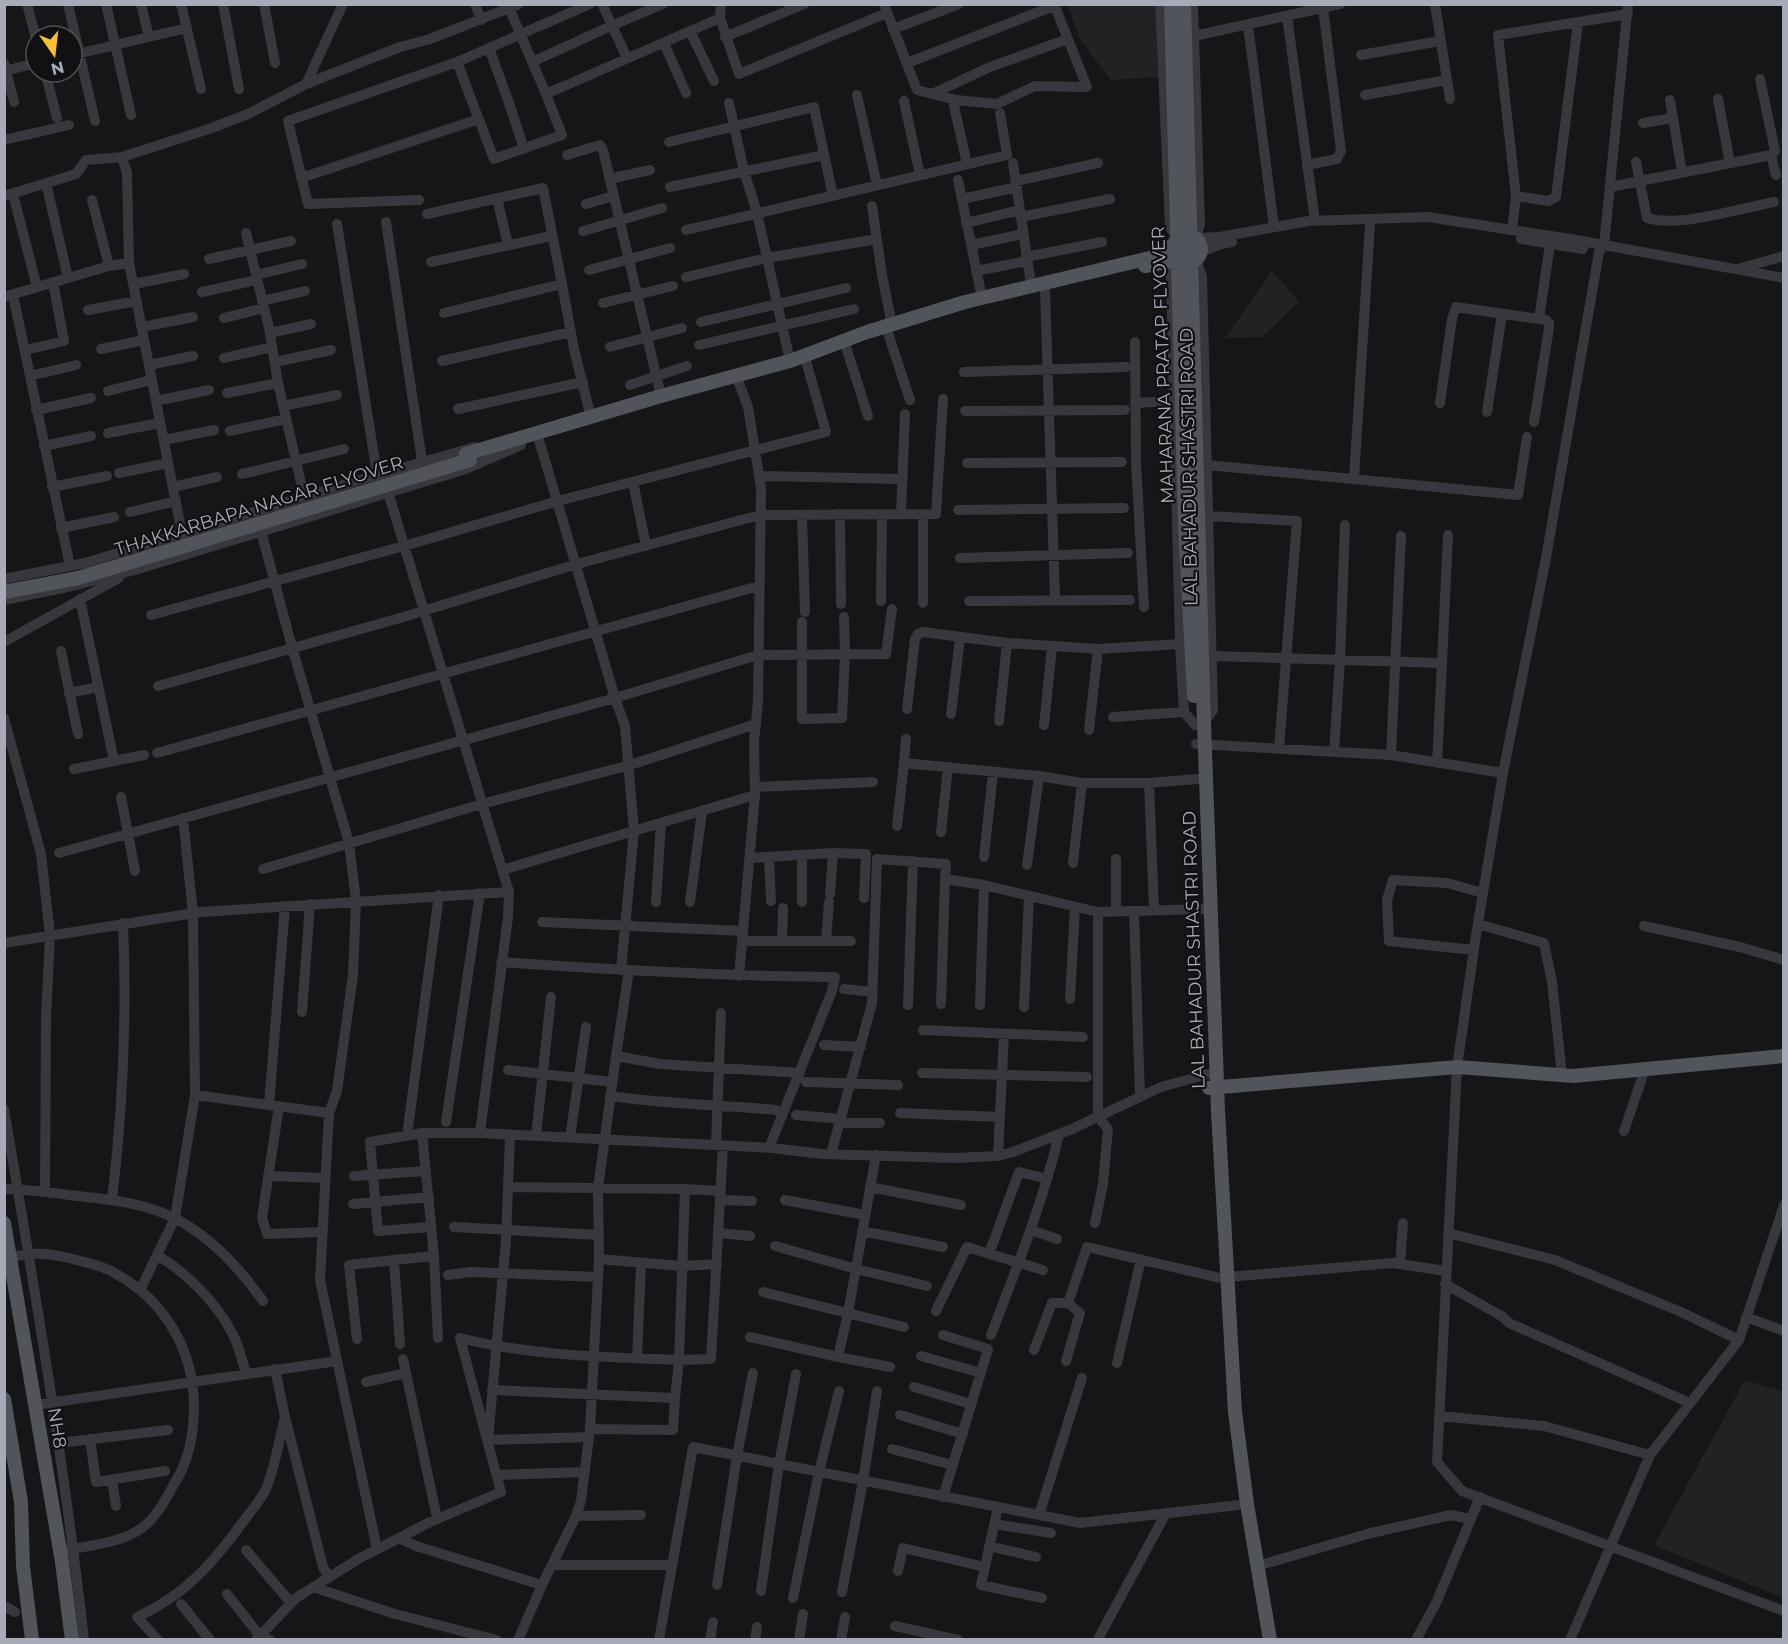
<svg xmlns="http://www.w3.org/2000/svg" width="1788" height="1644" font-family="Montserrat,sans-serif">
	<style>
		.built { fill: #222225 }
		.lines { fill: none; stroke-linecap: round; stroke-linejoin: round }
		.minor { stroke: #37373d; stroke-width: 10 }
		.major { stroke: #52545c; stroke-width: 14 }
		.major-bridge { stroke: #52545c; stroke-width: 14 }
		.labels { text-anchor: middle; stroke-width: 4.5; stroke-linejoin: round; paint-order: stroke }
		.street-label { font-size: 18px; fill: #a7abb8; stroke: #111113 }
	</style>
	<rect width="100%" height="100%" fill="#161618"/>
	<path class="built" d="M1068,5h87l3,72 -47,3 -31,-40z
		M1272,271l27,31 -37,35 -37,1z
		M1745,1380l38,12v206l-129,-53z"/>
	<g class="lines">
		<path class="minor" d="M27,4l9,34
			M68,4l27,117
			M106,4l25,111
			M141,4l8,33
			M181,4l20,85
			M223,4l16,85
			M264,4l11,59
			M475,4l6,16
			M602,4l25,54
			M884,4l33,86 39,10 41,4 38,-18 52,1 -33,-83
			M1160,4l10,223 7,11
			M1193,4l7,220 -4,14 23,-1 90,-16 119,-4 143,22 213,39
			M1435,4l15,95
			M509,8l37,86 174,-76 1,-14
			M1287,16l28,205
			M720,18l19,56 148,-61
			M1248,25l26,202
			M893,29l66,-25
			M690,31l24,50
			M1194,36l146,-32
			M725,37l79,-33
			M664,43l22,50
			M489,48l20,55 15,46
			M73,55l114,-27
			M1361,55l79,-14
			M532,62l79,-36 52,-22
			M4,63l10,39
			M907,63l147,-57
			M4,71l32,-8
			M45,72l12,46
			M1760,79l15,72 -4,4 5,20
			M306,84l37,-80
			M546,94l16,41 -68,24 -37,-97 133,-58
			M932,94l58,-27 78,-28
			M857,95l20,90
			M1365,95l82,-15
			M1718,99l12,64
			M1670,100l3,18
			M904,101l16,74
			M729,103l15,68 13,42 33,148
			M954,106l13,58
			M1643,123l30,-5 9,54
			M4,140l65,-15
			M669,142l145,-35 19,89
			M567,155l33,-10 3,5 58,246
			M122,157l5,16 2,90 53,271
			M1636,162l11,56c31,10 95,-10 127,-16
			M1013,163l18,122
			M1307,165l30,-6 4,-8 -18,-143
			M301,178l178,-59
			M609,179l41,-9
			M958,180l24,118
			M1016,181l82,-18
			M670,187l154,-32
			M1610,187l161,-32
			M13,194l24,93
			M4,196l72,-22 10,-14 36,-3 90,-29 36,-14 58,-30 94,-37 30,-8 89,-35
			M1516,196l32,5 8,-4 22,-174
			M497,198l11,47
			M962,199l55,-12
			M92,200l17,66
			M419,200l-111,4 -20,-83 169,-59
			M586,204l27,-8
			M872,206l10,69 10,50
			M427,214l116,-26 19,96 -118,29
			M1021,217l89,-18
			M386,222l36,239
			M966,223l54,-13
			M337,224l40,250
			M686,230l321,-75 -7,-42
			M1512,230l4,-34 -18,-161 130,-21
			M583,231l79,-23
			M246,233l23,95 9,55 26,113
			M1521,239l62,10
			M971,245l52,-11
			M1201,252l20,-8 11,-2
			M1026,257l76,-15
			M209,259l82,-18
			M1196,260l6,16 11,434 -10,14
			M431,262l120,-26
			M1177,263l-6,13 9,368 4,68 11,13
			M1741,268l43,-12
			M589,270l81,-22
			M976,271l51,-10
			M256,275l46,-11
			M686,277l81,-19 110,-19
			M68,278l41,-12 20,-3
			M134,284l50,-10
			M562,284l12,65 17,69
			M1045,289l10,310
			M202,292l55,-12
			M13,295l57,271
			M4,297l64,-19 -22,-95
			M262,301l43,-10
			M603,303l70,-17
			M88,310l49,-9
			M224,318l40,-10
			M1539,319l11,-75
			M701,322l145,-34
			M142,327l51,-10
			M270,333l41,-9
			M888,333l22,67
			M1135,342l1,120 8,145
			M699,345l155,-36
			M610,347l72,-19
			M846,347l22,69
			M101,349l43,-9
			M25,350l39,-9 -11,-59
			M224,358l48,-11
			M442,361l129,-29
			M275,362l56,-12
			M149,365l44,-9
			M964,372l162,-5
			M30,376l46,-11
			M630,385l57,-19
			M108,391l43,-11
			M227,393l51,-10
			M156,401l53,-11
			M1135,403l38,-2
			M1440,403l12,-84 4,-12 90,13 3,3v5l-15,94
			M283,406l54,-11
			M458,409l125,-27
			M36,410l55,-12
			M965,411l160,-1
			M1487,412l15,-98
			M230,431l56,-12
			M108,433l52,-10
			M164,440l50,-10
			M539,440l76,258 10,28 9,105 -13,139
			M44,446l47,-10
			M967,463l155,-1
			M1207,465l311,30 9,-58
			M119,473l49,-10
			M242,474l102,-25
			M759,476l142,3
			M1354,479l16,-254
			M633,482l13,64
			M52,487l55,-11
			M173,487l44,-10
			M958,510l166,-2
			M130,512l46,-11
			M840,514l1,90
			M901,514l4,-100
			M802,515l3,97
			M923,515v88
			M1208,516l89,5 -18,227
			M61,528l53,-11
			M261,531l31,116 57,196 7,58 -3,74 -16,116 -8,22 -9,167 57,269
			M960,558l168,-5
			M4,579l81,-16 275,-83 115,-33
			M80,599l34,162
			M4,600l64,-13 67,-17 331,-101 55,-24
			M881,601l1,-87
			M969,601l161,-1
			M151,615l253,-69 154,-45 268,-69 -20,-71
			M802,622v97l40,-1 3,-64 -1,-37
			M4,642l115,-64
			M61,651l17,83
			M1212,656l230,7 6,-128
			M158,686l242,-68 177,-54 183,-49 176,-1 7,-115
			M69,693l29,-6
			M907,709l8,-70 3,-5 5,-2 84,11 91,6 82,-5
			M951,714l9,-76
			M1113,717l71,-5
			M4,718l37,136 9,81 -4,83 -1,173
			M999,721l8,-78
			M1044,725l8,-78
			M1089,730l9,-81
			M906,739l-2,24 135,13 43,7h67l49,-4
			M1196,744l195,11 112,18 43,-215 53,-306 5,-7 24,-241
			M1334,752l6,-92 5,-135
			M157,753l602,-167
			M1391,755l10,-219
			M1437,763l5,-100
			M74,769l70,-14
			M1503,773l-27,162 -19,132 -20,395 25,29 322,120
			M1149,783l5,127
			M755,787l118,-5
			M121,797l14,74
			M897,826l7,-63
			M941,832l7,-65
			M59,853l556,-155 143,-43 128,-1 6,-45
			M802,855v47
			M769,857l2,44
			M984,857l9,-84
			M750,858l83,-5 33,1 -2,44
			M1073,863l9,-80
			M1027,865l12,-89
			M263,869l219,-65 148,-39 126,-41
			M502,870l253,-75
			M830,894l3,-41
			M656,902l5,-79
			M690,902l12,-91
			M1116,911v-52
			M1134,911l6,186
			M542,922l201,9
			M1478,924l66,19 8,39 10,93
			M1644,926l96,21 44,13
			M742,941h109
			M782,941l1,-33
			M826,941l3,-39
			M4,943l197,-31 308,-20 -121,-400
			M1474,950l-85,-9 -2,-41 6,-20 54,3 36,10
			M501,962c111,8 222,14 334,15l-3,14 -63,157
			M629,970l-13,86 44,8 140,9
			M739,976l16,-181 -1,-53 4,-41 3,-213 -13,-81 -9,-24
			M844,989l29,3
			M1070,999l5,-92
			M941,1004l4,-125
			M908,1005l5,-144
			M980,1005l4,-120
			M1024,1007l5,-111
			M302,1012l8,-108
			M923,1030l160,7
			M824,1045l37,2
			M508,1070l104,12
			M922,1073l165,4
			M806,1082l92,3
			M195,1095l134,18
			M610,1096c55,8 111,9 166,14
			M269,1105l16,-199
			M279,1106l-17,112 5,16 56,-2
			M4,1109c30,176 60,352 80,531
			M900,1113l100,4
			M796,1115l45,4
			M446,1122l34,-229
			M840,1123h40
			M408,1128l31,-233
			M1624,1131l21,-62
			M422,1133l12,123 4,82
			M480,1133l28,-216 1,-25
			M510,1135l-4,105 -18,200 101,-3
			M536,1136l15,-139
			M570,1138l16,-111
			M716,1145l5,-132
			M831,1154l41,-151 5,-144 69,5 -1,15 39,6 114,27 106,-3
			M876,1155l-28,158 -10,44 52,10
			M998,1156l6,-122
			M268,1176l57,2
			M354,1176l72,-5
			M508,1187l177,2 -6,171 32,-1 12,-213
			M870,1187l91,18
			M4,1189c22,0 43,3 65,6 36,4 75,7 107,24 35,18 65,51 87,82
			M685,1189l36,2
			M112,1200c11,-92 15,-185 11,-277
			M720,1200l32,1
			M785,1200l80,15
			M353,1204l76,-7
			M1095,1223l8,-39 5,-55 -10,-12v-205
			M431,1227l-53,4 -8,-89 52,-9h58l292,15 50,6 132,4 44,-2 15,-4 59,-23 89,-42 47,-13
			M454,1227l144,8
			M1031,1230l26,9
			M862,1231l81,16
			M719,1233l31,3
			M1448,1233l107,27 126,52 58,28
			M775,1246l81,23 71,17
			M989,1254l30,-82 28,7
			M157,1255c30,18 59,47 75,78 7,12 10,27 14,41
			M10,1257c8,-1 15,-3 23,-3 14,-1 27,2 40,5 14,4 27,6 40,13 52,28 82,79 81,138 -1,27 -5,51 -20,74 -8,15 -18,34 -32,44 -21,15 -51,17 -74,22
			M599,1259l83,7 35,-2
			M1400,1264l3,-41
			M448,1275l23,-3 127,5
			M1227,1277l166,-14 53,8
			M1445,1284l58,33 6,6 181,80
			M140,1290l35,-72 20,-123 -2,-182 -10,-95
			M763,1292l141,35
			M1068,1303l19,-56 133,31
			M936,1311l31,-64 76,23
			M1746,1317l38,14
			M943,1335l45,14 -45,148
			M991,1335c25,-66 52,-132 68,-201
			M750,1337l88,20
			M357,1339l-8,-74 45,-5
			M400,1344l-6,-84 40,-4
			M1034,1350l18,-47h16l12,10 -14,48
			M921,1356l60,17
			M637,1358l4,-94
			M403,1359l34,159
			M1117,1363l24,-104
			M275,1369l10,48 38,150 6,11
			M366,1382l40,-9
			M914,1387l57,17
			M35,1405l302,-44
			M900,1415l63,19
			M1439,1416l105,10 106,29
			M590,1429l83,1 2,-32
			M90,1439l6,43 69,-11
			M59,1443l109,-13
			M892,1449l61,16
			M497,1475l88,-3
			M112,1480l4,26
			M998,1507l-17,78 61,13
			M1039,1515l43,-137
			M576,1516l65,-1
			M994,1524l57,9
			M399,1538l17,8 126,39 -24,55
			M989,1546l47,11
			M246,1550l45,53
			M552,1565h120
			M1257,1566l114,-33 80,-18 19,4
			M898,1571l5,-23 82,19
			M542,1585l34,-69 5,-15 9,-72 9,-170 -1,-71 18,-132
			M717,1585l20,-129 16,-83
			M313,1587l82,27 102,26
			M761,1591l18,-127 17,-90
			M842,1592l21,-111 14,-90
			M227,1594l33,42 10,4
			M793,1598l26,-126 20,-81
			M181,1604l29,36
			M4,1606l11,6
			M895,1626l63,14
			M1098,1639l68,-126
			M158,1640l-21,-23c49,-22 77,-55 108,-98 7,-9 16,-20 21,-30 9,-23 13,-48 19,-72
			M256,1640l40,-42 64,-40 70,-36 71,-30 -41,-154c71,18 146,19 219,22l-4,38 -183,-8
			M659,1640l34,-193 387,76 159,-18
			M710,1640l3,-18
			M755,1640l2,-13
			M799,1640l4,-26
			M841,1640l4,-23
			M1416,1640l21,-39 43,-104
			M1570,1640l80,-185 89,-115 45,-135"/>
		<path class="major" d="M1173 249a14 14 0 1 1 28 0a14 14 0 1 1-28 0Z
			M1145,266l33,-6
			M466,454l195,-58 129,-35 77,-29 98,-30 189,-45 19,-12
			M1203,695l15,416 17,301 12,92 23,136
			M1209,1088l248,-21 116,9 211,-20
			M4,1223l58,339 10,78
			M4,1399l17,103 2,64 9,74"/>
		<path class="major-bridge" d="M1171,4l14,520 9,172
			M1184,4l19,691
			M4,592l74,-14 392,-118"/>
	</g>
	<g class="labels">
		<g class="street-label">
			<text transform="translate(1163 365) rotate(-92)" y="6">MAHARANA PRATAP FLYOVER</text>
			<text transform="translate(1189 467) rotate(-91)" y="6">LAL BAHADUR SHASTRI ROAD</text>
			<text transform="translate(259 506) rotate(-17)" y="6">THAKKARBAPA NAGAR FLYOVER</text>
			<text transform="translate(1194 950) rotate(-92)" y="6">LAL BAHADUR SHASTRI ROAD</text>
			<text transform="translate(57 1428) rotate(81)" y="6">NH8</text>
		</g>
	</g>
	<rect width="1788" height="1644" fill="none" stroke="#a7abb8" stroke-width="12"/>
	<g transform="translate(54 54) rotate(166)"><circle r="28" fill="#111113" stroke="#4d4f55" stroke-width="1.5"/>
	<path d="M0-4.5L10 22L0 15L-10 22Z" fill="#f9bf2d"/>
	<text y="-9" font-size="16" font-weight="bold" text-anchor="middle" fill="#a7abb8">N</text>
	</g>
</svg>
